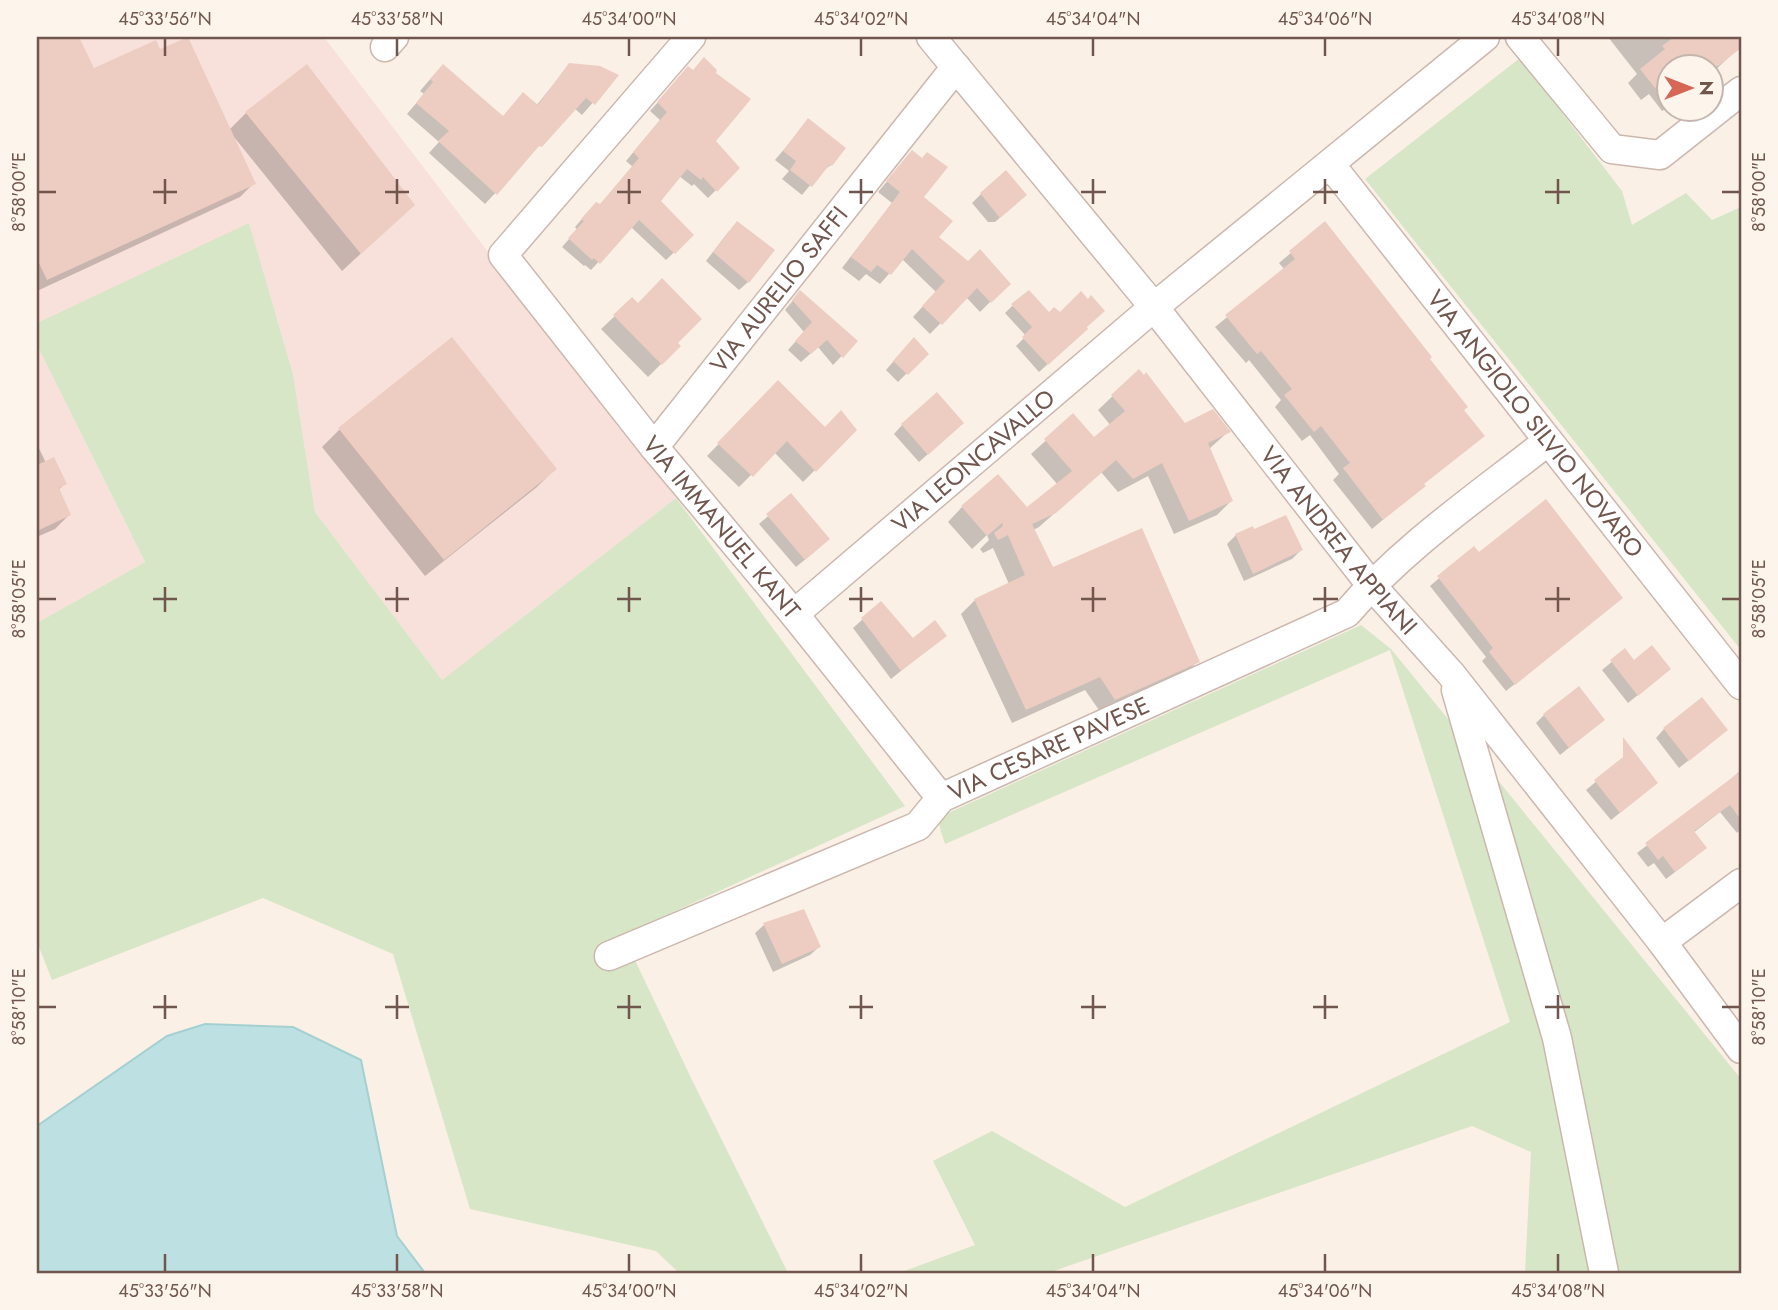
<svg xmlns="http://www.w3.org/2000/svg" width="1778" height="1310" font-family="Jost,sans-serif">
	<style>
		.commercial { fill: #f9e1db }
		.green { fill: #d7e6c6 }
		.water { fill: #bde0e2; stroke: #a4d0d2; stroke-width: 2 }
		.shadow { fill: #0003 }
		.building { fill: #edcdc1 }
		.lines { fill: none; stroke-linecap: round; stroke-linejoin: round }
		.street-casing { stroke: #cbb7ad; stroke-width: 31 }
		.street { stroke: #fff; stroke-width: 28 }
		.ticks { fill: none; stroke: #71564d; stroke-width: 2.5 }
		.labels { text-anchor: middle; stroke-width: 5; stroke-linejoin: round; paint-order: stroke }
		.street-label { font-size: 24px; fill: #71564d; stroke: #fdf5ec }
		.neatline { fill: none; stroke: #71564d; stroke-width: 2.5 }
		.ticks-label { font-size: 18px; text-anchor: middle; fill: #71564d }
	</style>
	<rect width="100%" height="100%" fill="#faf0e6"/>
	<path class="commercial" d="M37,37h287l352,461 -234,182 -127,-168 -22,-138 -44,-150 -212,99z
		M37,345l108,217 -108,61z"/>
	<path class="green" d="M1520,58l102,133 10,34 54,-32 26,27 29,-13v443l-376,-471z
		M249,223l44,151 22,138 127,168 234,-182 229,308 -282,129 69,145 96,193h-109l-23,-22 -186,-42 -77,-255 -130,-56 -211,82 -15,-38v-319l108,-61 -108,-217v-22z
		M1361,625l30,24 350,430v194h-216l6,-121 -59,-26 -424,147h-149l76,-28 -42,-84 59,-30 133,76 385,-185 -120,-372 -445,194 -7,-22 10,-9z"/>
	<path class="water" d="M205,1024l88,3 68,33 36,176 28,37h-388v-147l130,-90z"/>
	<path class="shadow" d="M37,37h40l16,33 66,-19 70,79 17,-17 149,109 -53,49 -108,-134 20,46 -14,14 -203,94z
		M1608,37h126l7,9 -29,27v-7h-42v40l-8,5 -13,-17 -8,6 -13,-17 9,-9z
		M569,65l47,11 -34,39 -8,-7 -89,96 -56,-51 10,-11 -32,-28 17,-20 -4,-3 12,-14 70,41 34,-12z
		M681,76l33,65 24,27 -30,30 -14,-14 -2,2 -13,-10 -20,25 33,34 -26,25 -35,-33 -40,43 -6,-5 -1,1 -22,-19 15,-17 -2,-3 13,-15 12,-6 33,-39 -7,-6 34,-41 -10,-9z
		M808,121l23,44 -10,7 -19,23 -20,-16 7,-8 -14,-11z
		M912,152l10,46 15,39 31,27 41,19 -29,29 -14,-15 -36,37 -17,-17 23,-25 -34,-33 -22,25 -14,-10 -7,7 -17,-13 50,-65 -14,-11z
		M981,194l36,9 -22,19h-7l-16,-19z
		M1325,224l98,262 -51,43 -39,-49 6,-6 -29,-39 -8,6 -27,-34 6,-7 -32,-40 -3,3 -31,-36 70,-57 -6,-7z
		M729,231l19,51 -9,8 -33,-29z
		M800,292l56,49 -23,24 -15,-18 -17,15 -13,-12 16,-18 -19,-22z
		M632,300l47,46 -31,31 -47,-48z
		M1087,301l-2,26 -7,10 -39,35 -23,-26 10,-10 -21,-23 7,-7 36,9 12,-1z
		M905,348l21,6 -28,28 -12,-12z
		M1139,371l46,54 43,7 -19,17 22,52 -14,14 -43,19 -26,-58 -30,16 -17,-20 -62,55 -6,3 19,40 146,91 -15,15 -82,37 -16,-23 -73,33 -51,-109 14,-14 34,-16 -16,-36 -10,5 -3,-4 9,-9 -2,-5 -15,14 -24,-27 14,-15 65,2 31,-24 -27,-31 42,-38 21,23 17,-13 -13,-16z
		M778,383l47,46 30,1 -52,52 -29,-30 -35,35 -32,-31z
		M902,425l51,7 -34,30 -25,-28z
		M340,429l215,40 -18,18 -112,89 -103,-129z
		M37,444l9,19 19,21 -7,6 11,25 -14,14 -18,8z
		M791,496l28,52 -23,19 -37,-43z
		M1236,535l65,15 -9,9 -48,22 -17,-37z
		M1474,548l5,7 133,51 -106,85 -24,-30 4,-4 -56,-71z
		M881,603l32,37 31,-4 -53,43 -38,-51z
		M1625,651l9,11 26,15 -32,26 -26,-33z
		M1544,715l59,5 -43,35 -24,-32z
		M1664,729l53,9 -38,30 -23,-30z
		M1628,755l19,36 -36,29 -25,-30z
		M1741,770v59l-4,4 -17,-21 -27,21 3,23 -30,23 -12,-16 -6,4 -11,-14 79,-61z
		M764,925l55,22 -9,8 -37,17 -18,-39z"/>
	<path class="building" d="M37,37h42l15,31 62,-28 4,9 28,-12 68,147 -209,96 -10,-21z
		M1674,37h67v11l-23,18h-48v11l-15,11 -15,-19 25,-20 -3,-3z
		M704,57l13,13 -1,3 35,26 -35,42 24,27 -23,24 -14,-15 -2,3 -14,-11 -26,32 33,34 -19,19 -36,-34 -39,44 -6,-6 -2,2 -24,-22 16,-17 -3,-2 15,-17 4,2 39,-46 -6,-6 34,-40 -10,-10 31,-36 5,4z
		M569,63l31,3 19,9 -24,30 -9,-7 -44,49 -3,-1 -42,49 -59,-54 11,-10 -33,-28 17,-21 -3,-3 13,-15 60,52 20,-24 15,13z
		M307,64l108,141 -54,49 -116,-142z
		M808,118l38,30 -14,18 -2,-2 -18,23 -22,-17 6,-9 -13,-10z
		M912,150l10,8 5,-6 21,15 -24,30 29,24 -14,16 29,24 12,-12 31,35 -20,19 -14,-15 -35,37 -20,-19 23,-25 -33,-32 -21,26 -14,-10 -6,7 -20,-15 49,-65 -14,-11z
		M1006,170l21,25 -27,23 -20,-25z
		M737,221l38,29 -26,33 -36,-31z
		M1325,221l107,136 -2,2 38,48 -4,3 21,26 -61,48 2,2 -43,34 -40,-52 7,-5 -29,-37 -7,6 -30,-37 8,-6 -31,-38 -4,3 -32,-39 70,-56 -6,-8z
		M662,278l40,41 -24,24 3,3 -19,19 -49,-50 19,-18 6,6z
		M800,290l58,51 -15,17 -16,-18 -16,14 -16,-13 17,-19 -20,-22z
		M1029,290l20,22 5,-5 6,5 21,-21 7,8 3,-4 14,16 -18,16 1,2 -40,36 -26,-28 10,-10 -21,-23z
		M452,337l105,132 -113,91 -106,-132z
		M914,337l15,17 -21,21 -15,-14z
		M1139,369l5,6 2,-3 39,51 28,-14 18,23 -23,11 25,58 -44,20 -27,-58 -29,16 -17,-19 -60,53 -24,11 21,43 89,-39 58,134 -85,38 -15,-23 -74,33 -52,-111 51,-24 -17,-40 -10,5 -4,-7 9,-7 -1,-3 -15,13 -26,-30 37,-32 29,33 45,-36 -28,-32 29,-26 21,24 31,-26 -14,-16z
		M778,380l47,47 16,-17 16,20 -41,42 -29,-31 -34,36 -36,-34z
		M937,392l27,31 -36,32 -27,-31z
		M54,457l13,27 -8,4 12,27 -34,16v-66z
		M791,493l39,46 -25,21 -39,-46z
		M1546,499l77,99 -108,87 -26,-33 4,-4 -56,-72 37,-30 5,6z
		M1286,515l17,35 -50,24 -18,-40 18,-8 1,3z
		M881,601l32,37 22,-18 12,16 -46,35 -40,-53z
		M1652,645l19,24 -33,27 -28,-36 15,-12 9,12z
		M1579,686l26,34 -36,28 -26,-34z
		M1702,697l26,33 -39,31 -26,-33z
		M1623,737l35,46 -38,30 -26,-33 29,-23z
		M1741,771v49l-11,-15 -36,26 13,17 -32,24 -12,-16 -5,4 -13,-17z
		M804,909l17,38 -39,17 -19,-41z"/>
	<g class="lines">
		<defs>
			<g id="street">
				<path id="s1" d="M691,37l-188,218 151,192 140,167 147,184"/>
				<path id="s2" d="M931,37l223,270 217,278 80,89 211,268 79,107"/>
				<path d="M1520,37l92,112 48,6 81,-64"/>
				<path d="M385,47l9,-10"/>
				<path id="s3" d="M1330,164l411,521"/>
				<path id="s4" d="M654,447l302,-380"/>
				<path id="s5" d="M794,614l360,-307 331,-270"/>
				<path d="M1456,690l101,348 47,235"/>
				<path d="M1662,942l79,-59"/>
				<path id="s6" d="M609,956l309,-130 23,-28 406,-185c57,-67 133,-118 201,-172"/>
			</g>
		</defs>
		<use href="#street" class="street-casing"/>
		<use href="#street" class="street"/>
	</g>
	<path class="ticks" d="M165,38v18M397,38v18M629,38v18M861,38v18M1093,38v18M1325,38v18M1558,38v18M165,179v25M397,179v25M629,179v25M861,179v25M1093,179v25M1325,179v25M1558,179v25M38,192h18M153,192h24M385,192h24M617,192h24M849,192h24M1081,192h25M1313,192h25M1545,192h25M1722,192h18M165,587v25M397,587v25M629,587v25M861,587v25M1093,587v25M1325,587v25M1558,587v25M38,599h18M153,599h24M385,599h24M617,599h24M849,599h24M1081,599h25M1313,599h25M1545,599h25M1722,599h18M165,995v24M397,995v24M629,995v24M861,995v24M1093,995v24M1325,995v24M1558,995v24M38,1007h18M153,1007h24M385,1007h24M617,1007h24M849,1007h24M1081,1007h25M1313,1007h25M1545,1007h25M1722,1007h18M165,1254v18M397,1254v18M629,1254v18M861,1254v18M1093,1254v18M1325,1254v18M1558,1254v18"/>
	<g class="labels">
		<g class="street-label">
			<text dy="8" stroke="none"><textPath href="#s4" startOffset="201">VIA AURELIO SAFFI</textPath></text>
			<text dy="8" stroke="none"><textPath href="#s3" startOffset="331">VIA ANGIOLO SILVIO NOVARO</textPath></text>
			<text dy="8" stroke="none"><textPath href="#s5" startOffset="236">VIA LEONCAVALLO</textPath></text>
			<text dy="8" stroke="none"><textPath href="#s1" startOffset="637">VIA IMMANUEL KANT</textPath></text>
			<text dy="8" stroke="none"><textPath href="#s2" startOffset="648">VIA ANDREA APPIANI</textPath></text>
			<text dy="8" stroke="none"><textPath href="#s6" startOffset="490">VIA CESARE PAVESE</textPath></text>
		</g>
	</g>
	<rect width="1778" height="1310" fill="none" stroke="#fdf5ec" stroke-width="77"/>
	<g transform="translate(1690 88) rotate(90)"><circle r="33" fill="#fdf5ec" stroke="#c5b5ac" stroke-width="2"/>
	<path d="M0-5L12 26L0 18L-12 26Z" fill="#d86657"/>
	<text y="-10" font-size="19" font-weight="bold" text-anchor="middle" fill="#71564d">N</text>
	</g>
	<rect x="38" y="38" width="1702" height="1234" class="neatline"/>
	<g class="ticks-label">
		<text x="165" y="25">45°33'56"N</text>
		<text x="397" y="25">45°33'58"N</text>
		<text x="629" y="25">45°34'00"N</text>
		<text x="861" y="25">45°34'02"N</text>
		<text x="1093" y="25">45°34'04"N</text>
		<text x="1325" y="25">45°34'06"N</text>
		<text x="1558" y="25">45°34'08"N</text>
		<text transform="translate(1759 192) rotate(-90)" y="6">8°58'00"E</text>
		<text transform="translate(19 192) rotate(-90)" y="6">8°58'00"E</text>
		<text transform="translate(1759 599) rotate(-90)" y="6">8°58'05"E</text>
		<text transform="translate(19 599) rotate(-90)" y="6">8°58'05"E</text>
		<text transform="translate(1759 1007) rotate(-90)" y="6">8°58'10"E</text>
		<text transform="translate(19 1007) rotate(-90)" y="6">8°58'10"E</text>
		<text x="165" y="1297">45°33'56"N</text>
		<text x="397" y="1297">45°33'58"N</text>
		<text x="629" y="1297">45°34'00"N</text>
		<text x="861" y="1297">45°34'02"N</text>
		<text x="1093" y="1297">45°34'04"N</text>
		<text x="1325" y="1297">45°34'06"N</text>
		<text x="1558" y="1297">45°34'08"N</text>
	</g>
</svg>
